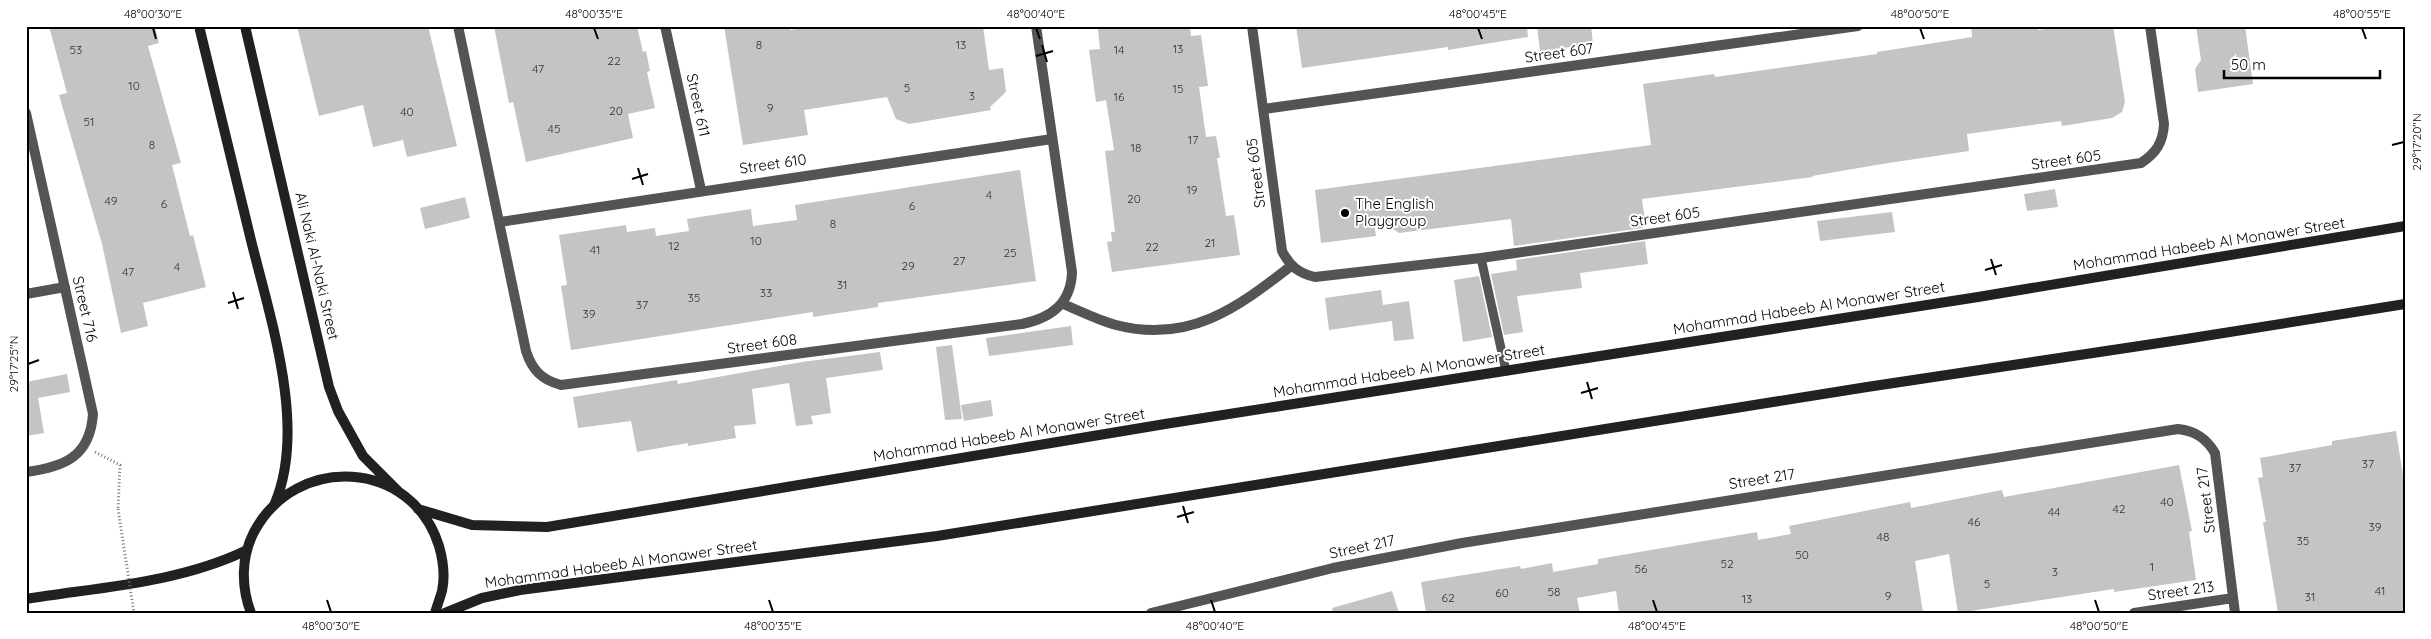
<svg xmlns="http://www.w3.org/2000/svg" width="2431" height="639" font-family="Quicksand,sans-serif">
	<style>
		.building { fill: #c4c4c4 }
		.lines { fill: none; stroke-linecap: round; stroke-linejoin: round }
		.path { stroke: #767676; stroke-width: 3; stroke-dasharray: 1 2.5; stroke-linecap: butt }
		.lane { stroke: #545454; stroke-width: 9 }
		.street { stroke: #545454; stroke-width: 10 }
		.secondary { stroke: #212121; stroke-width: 10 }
		.path-bridge { stroke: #767676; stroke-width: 3; stroke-dasharray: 1 2.5; stroke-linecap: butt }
		.ticks { fill: none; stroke: #000; stroke-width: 2 }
		.poi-dot { fill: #000; stroke: #fff; stroke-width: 2 }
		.labels { text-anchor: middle; stroke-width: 4; stroke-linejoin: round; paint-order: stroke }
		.number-label { font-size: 12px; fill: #313131 }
		.street-label { font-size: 15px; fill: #000; stroke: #fff }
		.poi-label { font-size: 15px; fill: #000; stroke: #fff; text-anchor: start }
		.neatline { fill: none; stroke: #000; stroke-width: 2 }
		.ticks-label { font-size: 12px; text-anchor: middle; fill: #000 }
	</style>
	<rect width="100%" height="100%" fill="#fff"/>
	<path class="building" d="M49,26h106l4,17 -11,3 33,117 -9,2 18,71 3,-1 13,52 -63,16 5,23 -27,7 -19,-89 -43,-149 8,-2z
		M297,26h131l29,120 -50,11 -4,-17 -30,7 -10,-42 -44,11z
		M494,26h143l6,26 3,-1 4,20 -3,1 8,36 -27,6 5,24 -107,24 -13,-60 -4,1z
		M724,26h65l1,4 26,-4h98v3l22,-3h47l6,44 14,-2 3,24 -16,15 1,3 -82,14 -13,-5 -9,-22 -83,13 4,25 -65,10z
		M1115,26h75l1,10 10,-1 7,51 -9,1 7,50 10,-1 4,22h-3l9,58 8,-1 6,40 -128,17 -5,-30 5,-1 -1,-9h4l-10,-81 9,-1 -8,-50 -10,2 -7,-52 11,-1 -2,-20z
		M1296,26h231l1,11 -80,13v-3l-146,21z
		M1537,26h54l2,18 -53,7z
		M1971,26h67v4l27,-4h48l12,76 -3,10 -10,6 -50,8 -1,-5 -94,13 2,17 -87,13 -70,12 1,1 -171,22 3,22 -3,1 1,6 -129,18 -3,-27 -112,14 -26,-18 3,21 -55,7 -6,-53 336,-45 -8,-61 71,-10 1,3 162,-23v-2l95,-15z
		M2196,26h49l8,58 -55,8 -3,-23 6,-9z
		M1020,170l16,111 -158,22v4l-65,10v-5l-242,38 -10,-64 6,-1 -8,-50 67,-10 1,7 28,-4 1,8 33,-5 -2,-12 64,-10 2,17 44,-6 -2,-15z
		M2055,189l3,18 -31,4 -3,-17z
		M465,197l5,21 -45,11 -5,-21z
		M1892,212l3,20 -75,9 -3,-20z
		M1645,241l3,23 -68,9 2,15 -65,8 6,36 -19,3 -13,-61 26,-4 -1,-10z
		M1479,276l13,61 -29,5 -9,-62z
		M1381,290l2,15 26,-4 5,38 -20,2 -2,-20 -63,9 -4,-32z
		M1071,326l2,19 -84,11 -3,-18z
		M952,345l10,74 -17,1 -9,-73z
		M880,352l3,18 -57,8 5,35 -20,3 2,8 -17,2 -7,-43 -37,6 4,35 -22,2 2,12 -48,8v-3l-51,9 -6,-31 -53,7 -5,-31 104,-17 1,4 124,-22z
		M67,374l3,18 -32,6 6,35 -18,3v-54z
		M991,400l2,16 -29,5 -3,-16z
		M2396,431l9,57v125h-127l-15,-91h3l-8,-44 5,-1 -3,-19 72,-13v-4z
		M2179,465l13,66 -3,1 7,48 -82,12v-3l-156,24 -9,-59 -34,7 8,52h-304l-3,-22 -39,7 3,15h-154l-5,-31 99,-16 1,3 31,-6 1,9 45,-8v-5l159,-27 1,8 33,-6 -2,-8 121,-24 1,6 91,-18 2,7z
		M1392,591l7,22h-66l-1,-5z"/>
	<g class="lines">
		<path class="path" d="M95,452l25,13 -2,44"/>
		<path class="lane" d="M1481,258l25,113"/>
		<path class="street" d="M458,26l68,325c6,19 16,29 35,34l461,-61c29,-6 49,-20 50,-52l-36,-246
			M665,26l36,164
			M1252,26l30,225c8,15 16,22 33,26l166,-19 660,-95c15,-10 22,-20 23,-39l-14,-98
			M1264,109l594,-83
			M26,113l67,301c-3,43 -29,53 -67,58
			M500,222l552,-83
			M26,294l39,-7
			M1063,304c17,7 35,16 53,21 73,19 121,-17 175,-59
			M1151,613l182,-45 129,-25 716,-114c17,2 28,9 37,24l20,160
			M2134,613l99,-15"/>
		<path class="secondary" d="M199,26c17,69 33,138 50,206 19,80 59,193 26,271
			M245,26l84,361 9,24 25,45 37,37
			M418,509l54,16 75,2 618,-103 813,-127 427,-71
			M26,599c74,-12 153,-16 221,-49
			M251,613c-10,-26 -10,-56 3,-81 42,-79 158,-73 185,14 4,14 6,31 3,45 -2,7 -5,15 -7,22
			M445,613l37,-15 38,-8 417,-54 930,-149 319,-48 219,-35"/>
		<path class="path-bridge" d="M118,509l16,104"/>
	</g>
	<path class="ticks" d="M153,28l3,11M594,28l4,11M1036,28l4,11M1478,28l4,11M1920,28l4,11M2362,28l4,11M1042,45l5,17M1036,56l17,-5M2392,145l12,-3M638,168l5,17M632,179l16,-5M1991,259l5,16M1985,270l17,-5M233,292l5,17M228,303l16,-5M28,364l11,-4M1587,382l5,17M1581,393l17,-5M1183,506l5,17M1177,517l17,-5M327,600l4,12M769,600l4,12M1211,600l4,12M1653,600l4,12M2095,600l4,12"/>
	<circle class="poi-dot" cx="1345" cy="213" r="5"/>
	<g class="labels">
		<g class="number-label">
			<text x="759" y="49">8</text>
			<text x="961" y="49">13</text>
			<text x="1178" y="53">13</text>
			<text x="76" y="54">53</text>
			<text x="1119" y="54">14</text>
			<text x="614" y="65">22</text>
			<text x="538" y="73">47</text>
			<text x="134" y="90">10</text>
			<text x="907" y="92">5</text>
			<text x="1178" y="93">15</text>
			<text x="972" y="100">3</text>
			<text x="1119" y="101">16</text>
			<text x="770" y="112">9</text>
			<text x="616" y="115">20</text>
			<text x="407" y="116">40</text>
			<text x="89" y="126">51</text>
			<text x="554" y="133">45</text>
			<text x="1193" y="144">17</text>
			<text x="152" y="149">8</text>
			<text x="1136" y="152">18</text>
			<text x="1192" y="194">19</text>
			<text x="989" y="199">4</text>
			<text x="1134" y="203">20</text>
			<text x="111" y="205">49</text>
			<text x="164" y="208">6</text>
			<text x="912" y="210">6</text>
			<text x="833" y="228">8</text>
			<text x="756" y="245">10</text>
			<text x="1210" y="247">21</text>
			<text x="674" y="250">12</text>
			<text x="1152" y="251">22</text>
			<text x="595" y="254">41</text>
			<text x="1010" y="257">25</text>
			<text x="959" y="265">27</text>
			<text x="908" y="270">29</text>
			<text x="177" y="271">4</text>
			<text x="128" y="276">47</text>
			<text x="842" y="289">31</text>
			<text x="766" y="297">33</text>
			<text x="694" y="302">35</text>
			<text x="642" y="309">37</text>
			<text x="589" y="318">39</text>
			<text x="2368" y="468">37</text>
			<text x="2295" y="472">37</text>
			<text x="2167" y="506">40</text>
			<text x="2119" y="513">42</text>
			<text x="2054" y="516">44</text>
			<text x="1974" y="526">46</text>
			<text x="2375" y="531">39</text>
			<text x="1883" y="541">48</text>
			<text x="2303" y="545">35</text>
			<text x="1802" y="559">50</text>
			<text x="1727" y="568">52</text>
			<text x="2152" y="571">1</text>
			<text x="1641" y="573">56</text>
			<text x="2055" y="576">3</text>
			<text x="1987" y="588">5</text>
			<text x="2380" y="595">41</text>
			<text x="1554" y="596">58</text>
			<text x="1502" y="597">60</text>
			<text x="1888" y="600">9</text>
			<text x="2310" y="601">31</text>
			<text x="1448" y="602">62</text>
			<text x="1747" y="603">13</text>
		</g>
		<g class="street-label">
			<text transform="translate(1559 53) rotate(-8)" y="5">Street 607</text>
			<text transform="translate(698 105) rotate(78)" y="5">Street 611</text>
			<text transform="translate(2066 160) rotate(-8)" y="5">Street 605</text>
			<text transform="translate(773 164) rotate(-8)" y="5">Street 610</text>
			<text transform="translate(1256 173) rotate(-97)" y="5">Street 605</text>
			<text transform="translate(1665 217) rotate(-8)" y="5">Street 605</text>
			<text transform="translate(2209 244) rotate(-9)" y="5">Mohammad Habeeb Al Monawer Street</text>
			<text transform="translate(317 266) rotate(77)" y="5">Ali Naki Al-Naki Street</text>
			<text transform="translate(1809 308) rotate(-9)" y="5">Mohammad Habeeb Al Monawer Street</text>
			<text transform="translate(85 309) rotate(77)" y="5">Street 716</text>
			<text transform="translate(762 344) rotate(-8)" y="5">Street 608</text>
			<text transform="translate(1409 371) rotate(-9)" y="5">Mohammad Habeeb Al Monawer Street</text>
			<text transform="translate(1009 435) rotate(-9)" y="5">Mohammad Habeeb Al Monawer Street</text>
			<text transform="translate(1762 479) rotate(-9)" y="5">Street 217</text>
			<text transform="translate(2206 500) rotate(-97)" y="5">Street 217</text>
			<text transform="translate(1362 547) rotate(-12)" y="5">Street 217</text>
			<text transform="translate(621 564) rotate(-8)" y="5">Mohammad Habeeb Al Monawer Street</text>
			<text transform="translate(2181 591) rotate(-8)" y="5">Street 213</text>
		</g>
		<g class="poi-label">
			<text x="1355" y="209">The English<tspan x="1355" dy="17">Playgroup</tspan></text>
		</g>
	</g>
	<rect width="2431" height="639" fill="none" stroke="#ffffff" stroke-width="55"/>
	<path d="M2224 70v8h156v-8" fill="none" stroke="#000000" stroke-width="2.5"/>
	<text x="2231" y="70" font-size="15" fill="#000000" stroke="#ffffff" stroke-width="4" paint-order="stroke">50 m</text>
	<rect x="28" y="28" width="2376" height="584" class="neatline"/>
	<g class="ticks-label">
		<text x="153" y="18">48°00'30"E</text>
		<text x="594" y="18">48°00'35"E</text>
		<text x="1036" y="18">48°00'40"E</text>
		<text x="1478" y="18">48°00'45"E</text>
		<text x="1920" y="18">48°00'50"E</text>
		<text x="2362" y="18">48°00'55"E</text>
		<text transform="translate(2417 142) rotate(-90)" y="4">29°17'20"N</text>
		<text transform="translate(14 364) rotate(-90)" y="4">29°17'25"N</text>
		<text x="331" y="630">48°00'30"E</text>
		<text x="773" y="630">48°00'35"E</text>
		<text x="1215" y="630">48°00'40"E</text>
		<text x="1657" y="630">48°00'45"E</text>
		<text x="2099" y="630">48°00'50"E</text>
	</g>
</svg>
